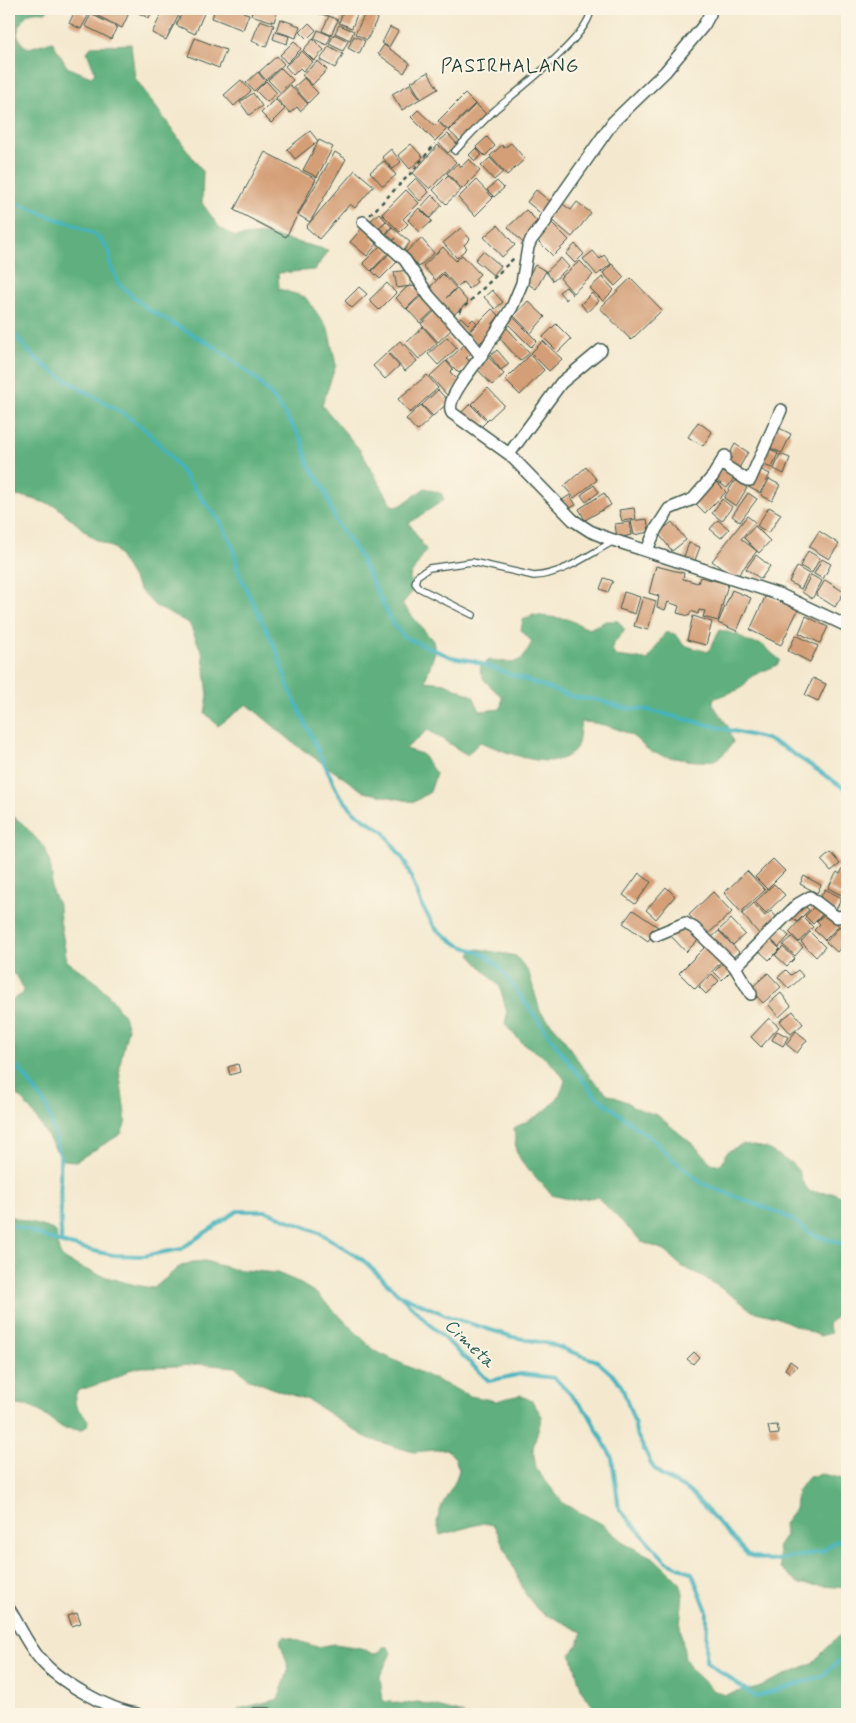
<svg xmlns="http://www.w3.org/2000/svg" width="856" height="1723" font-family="Mynerve,sans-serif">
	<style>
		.forest { fill: #5eb07e; stroke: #3e7659 }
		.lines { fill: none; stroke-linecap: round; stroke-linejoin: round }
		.stream { stroke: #45b4be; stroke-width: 4 }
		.building { fill: #d49f77 }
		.service-casing { stroke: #3f574b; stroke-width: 8 }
		.minor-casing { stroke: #3f574b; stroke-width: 14 }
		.path { stroke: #3f574b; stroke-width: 2.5; stroke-dasharray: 4 4; stroke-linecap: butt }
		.service { stroke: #fff; stroke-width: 5.5 }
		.minor { stroke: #fff; stroke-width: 11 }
		.labels { text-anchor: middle; stroke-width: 4; stroke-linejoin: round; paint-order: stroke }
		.water-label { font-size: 18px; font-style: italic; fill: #2a615d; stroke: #fcf5e5 }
		.quarter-label { font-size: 19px; letter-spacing: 1px; fill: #1f3d34; stroke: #fcf5e5 }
	</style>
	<rect width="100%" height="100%" fill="#fcf5e5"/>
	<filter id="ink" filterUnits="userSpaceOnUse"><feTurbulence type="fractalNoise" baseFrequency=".02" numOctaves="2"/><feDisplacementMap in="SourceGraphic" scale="10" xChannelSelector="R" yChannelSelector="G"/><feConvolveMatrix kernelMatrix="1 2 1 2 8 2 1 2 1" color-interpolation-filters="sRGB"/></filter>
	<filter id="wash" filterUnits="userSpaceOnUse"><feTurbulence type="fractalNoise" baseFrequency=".0096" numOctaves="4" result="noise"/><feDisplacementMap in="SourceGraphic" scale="20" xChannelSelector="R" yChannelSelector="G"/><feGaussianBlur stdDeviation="1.12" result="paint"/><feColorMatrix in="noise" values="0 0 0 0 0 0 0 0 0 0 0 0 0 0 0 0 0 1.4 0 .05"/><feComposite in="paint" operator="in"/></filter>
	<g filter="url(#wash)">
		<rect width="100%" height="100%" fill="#f4e9cf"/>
		<path class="forest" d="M9,9h40l-4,3c-20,-2 -22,5 -28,22l6,11 6,3 23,-7 15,26 24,10 4,-4 -8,-21 5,-6 39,-2 4,34 68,94 -1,31 17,24 16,10 29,-3 64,16 -13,20 -37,3 1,16 26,8 23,31 8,37 -14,40 38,45 32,55 8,1 25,-18 17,6 2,6 -35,23 17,27 -16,26 2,16 -10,12 31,37 2,11 -10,29 20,2 28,13 7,15 21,-2 1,-12c-9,-9 -25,-19 -21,-32l9,-5 23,3 10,-5 9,-16 -11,-12 2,-10 10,-5 34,4 22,10 17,-8h12l7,9 -12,14 -1,6 3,6 33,4 17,-27c11,-1 13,3 18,12l25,7 12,-22 18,5 10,7 13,2 19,16 -3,5 -25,11 -12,13 -27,10v6l15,21 5,16c-5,8 -10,14 -19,18 -12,4 -53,-3 -64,-9 -8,-5 -13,-13 -21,-17 -15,-7 -32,-12 -48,-12 -2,7 -1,20 -5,26 -20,28 -71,3 -96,-6l-13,13 -39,-25 -23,19 17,5 14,20 -6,18 -16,10 -50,-10 -68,-47 -49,-41 -29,22 -13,-13 3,-18 -5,-40 -14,-32 -34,-17 -15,-16 -25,-41 -22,-11 -37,-32 -30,-9 -17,-1z
			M9,813l14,11 21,23 5,12 3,17 -1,13 8,18 1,13 7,41 28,20 13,13 16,22 4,12 -9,40 7,54 -5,12 -45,27 -13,-1c-18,-24 -29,-54 -54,-72v-84l4,-5 10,-5c0,-9 -5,-20 -14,-22z
			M479,949l37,7 13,17 11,38 20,22 22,34 17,19 9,8 21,9 3,4 25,8 39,32 14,15 6,3 6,-2 5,-11 15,-8 24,4 25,15 8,8 4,12 7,9 24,1 13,6v113l-10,4 -9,8 3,9 -11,3 -44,-19 -24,-6 -15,-12 -33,-22 -23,-11 -17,-16 -22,-8 -45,-45 -25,3 -20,-5 -30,-33 -6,-11 -2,-23c23,-12 45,-20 51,-48l-8,-11 -14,-13 -21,-13 -13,-14 -4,-5 2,-11 -7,-26 -30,-32 3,-5z
			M9,1216l42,13 5,3c1,7 1,17 5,23 11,14 75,32 93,33l25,-21 13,-5 13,-1 27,8 45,4 19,8 21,13 58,57 95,45 26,5 24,-6 12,6 10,15 -9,32 3,21 28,35 38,20 23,20 29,14 26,25 3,10 -3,33 5,32 6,11 22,21 12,5 33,-8 54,-24 35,-35v86h-248l-17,-22 -11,-38 7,-10 4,-12 -28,-14 -11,-4 -5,-4 -12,-15 -32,-70 -11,-2 -43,12 -3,-12 1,-6 4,-12 13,-23 4,-12 -4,-12 -9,-9 -33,3 -46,-14 -59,-38 -26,-8 -35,-14 -11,-11 -38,-3 -19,2 -37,1 -13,3 -12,8 -40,13c-6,16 2,18 11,29l-1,6 -5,4 -19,-2 -30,-21 -24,-3z
			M822,1474l25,6v108l-48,-4 -18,-15 -3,-23 7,-10 -1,-12 11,-15 2,-18 12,-14z
			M284,1636l33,11 18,-3 26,4 12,6 6,-1 3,-6h6l3,6 -11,23 3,25 21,3 14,-2 46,12h-227l2,-5 39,-10 11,-30 -9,-28z"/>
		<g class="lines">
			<path class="stream" d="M9,200l50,20 12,3 23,11 9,8 7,11v12l9,19 9,8 21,18 66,37 41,32 18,19 28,42 7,25 15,23 12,34 22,31 35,71 11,13 47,20 23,4 99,36 25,3 26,8 24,2 118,29 17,8 64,43
				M9,327c8,9 15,21 24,29 30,26 67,42 100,64 25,18 43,44 61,68 13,18 28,33 37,54 5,11 5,24 10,36l35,71 12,37 50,107 16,19 30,20 21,30 18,46 13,21 21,15 29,11 14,13 74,101 22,27 58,45 20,19 29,24 76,29 12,6 22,16 34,10
				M9,1059l10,9 28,39 13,48 1,88
				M9,1225l10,2 42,16 37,9 15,3 30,1 38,-7 56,-38h29l54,22 43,27 126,121 32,-7 34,4 33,35 24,45 7,51 47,52 26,12 15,38 -1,51 50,35 66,-21 25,-22
				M399,1294l51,23 63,20 37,7 47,17 18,16 7,10 12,34 2,12 17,34 9,9 24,13 9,8 53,58 22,6 52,-9 9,-8 16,-7"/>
		</g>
		<g id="blocks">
			<path class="building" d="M76,9l12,7 -7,13 -12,-6z
				M84,9h37l8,4 -7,15z
				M134,9h19l-4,9 -15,-7z
				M164,9h18l-16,31 -14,-7z
				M184,9h22l-11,25 -19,-9z
				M215,9h25l3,3 6,2 -6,16 -31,-12z
				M253,9h25l-4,13 -23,-7z
				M318,9h11l-1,7 -11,-3z
				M344,9h15l-7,19 -13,-5z
				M367,9l12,6 -12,25 -12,-6z
				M91,14l26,13 -6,12 -26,-13z
				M329,16l9,4 -7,15 -9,-4z
				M280,19l20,7 -4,12 -20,-7z
				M260,20l14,5 -8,22 -14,-6z
				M309,23l7,7 -9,9 -7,-7z
				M339,25l15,6 -4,9 -15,-7z
				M390,27l8,4 -9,16 -7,-4z
				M318,30l13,6 -4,9 -13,-6z
				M275,32l14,4 -2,8 -14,-5z
				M334,34l14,7 -5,10 -14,-7z
				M354,36l11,5 -6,13 -11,-6z
				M195,38l31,12 -7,18 -31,-12z
				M313,39l11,11 -10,11 -11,-11z
				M294,41l7,8 -14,14 -7,-8z
				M384,45l26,18 -6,10 -26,-19z
				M329,46l14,8 -8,14 -15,-8z
				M302,51l11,11 -10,9 -3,-3 -7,7 -8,-9z
				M277,56l7,8 -18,16 -7,-8z
				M318,61l9,9 -15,15 -10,-10z
				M281,68l12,12 -13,12 -12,-12z
				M258,72l7,9 -11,10 -8,-8z
				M428,72l10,17 -17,10 -10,-17z
				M304,78l14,15 -10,10 -14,-16z
				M241,80l10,11 -17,15 -10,-11z
				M266,81l11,12 -10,9 -11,-11z
				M410,84l10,15 -18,11 -10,-16z
				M290,85l18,19 -8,7 -3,-4 -7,6 -14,-15z
				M253,93l9,13 -13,9 -9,-13z
				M465,94l10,10 -27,26 -10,-9z
				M275,99l10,10 -14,14 -10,-10z
				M476,104l11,11 -27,26 -11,-10z
				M418,110l17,16 4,-4 7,8 -11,11 -24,-24z
				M310,131l8,10 -23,18 -8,-10z
				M448,134l9,10 -9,9 -10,-11z
				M487,137l8,9 -10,10 -9,-9z
				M319,140l14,7 -16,30 -14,-7z
				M511,143l14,16 -18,16 -17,-19 12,-11 2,3z
				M411,144l12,13 -13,12 -12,-14z
				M438,145l18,17 -26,27 -17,-16z
				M476,148l6,7 -7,6 -6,-6z
				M391,149l10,13 -8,7 -11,-12z
				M265,152l51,27 -30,58 -52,-27z
				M335,152l11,7 -36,63 -12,-7z
				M490,158l13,14 -9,8 -13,-14z
				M469,159l11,12 -18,18 -15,-16 11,-10 3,4z
				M384,161l12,14 -13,11 -13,-14z
				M355,170l19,16 -19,22 -5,-4 -31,35 -13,-12z
				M448,175l13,15 -15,14 -13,-14z
				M416,178l13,14 -9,9 -13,-14z
				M476,180l17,18 -18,18 -17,-18z
				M497,181l7,7 -10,9 -7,-7z
				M406,190l13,13 -16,16 5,5 -8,8 -18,-18z
				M536,190l16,13 -9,12 -16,-13z
				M432,195l10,10 -12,13 -10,-10z
				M560,202l11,8 6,-8 14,11 -19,24 -24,-20z
				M419,208l13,13 -12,11 -12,-12z
				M526,210l11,11 -6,6 5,5 -12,12 -16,-17z
				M379,213l7,8 -10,9 -7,-8z
				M386,221l6,5 -9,11 -6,-6z
				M551,222l18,18 -16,16 -18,-18z
				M498,225l17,20 -13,12 -18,-20z
				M363,227l11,9 -2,4 5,4 -10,12 -17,-14z
				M392,227l18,15 -8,11 -11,-9 5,-6 -6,5 -6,-5z
				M461,228l9,11 -6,6 3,3 -10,10 -14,-15z
				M421,238l13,15 -15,14 -13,-15z
				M382,244l8,7 -19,20 -8,-8z
				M575,244l9,10 -9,9 -9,-9z
				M443,247l13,14 6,-6 18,19 -5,5 2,3 -8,7 -6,-7 -6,5 -14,-15 -8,8 -12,-14z
				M483,251l18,15 -8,9 -18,-15z
				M593,251l7,8 4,-4 7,9 -14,11 -14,-16z
				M391,252l8,8 -19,19 -8,-8z
				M561,258l8,9 -16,14 -7,-9z
				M580,261l13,14 -20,18 -13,-15z
				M612,264l12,13 -9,9 -12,-13z
				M535,265l11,6 -10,18 -11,-7z
				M408,270l3,16 -14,2 -3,-16z
				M443,274l13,14 -10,10 11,-9 11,13 -17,15 -23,-28z
				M602,277l12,13 -11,11 -13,-13z
				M631,278l31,32 -31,30 -31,-32z
				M387,283l9,10 -17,17 -10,-10z
				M413,286l8,8 -15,15 -10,-11 11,-11z
				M359,287l8,7 -15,14 -7,-7z
				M566,287l6,7 -6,6 -7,-8z
				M492,290l11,12 -8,7 -11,-12z
				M592,293l7,8 -12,11 -6,-8z
				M422,295l13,14 -15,14 -13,-14z
				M528,301l17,16 -14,16 -17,-17z
				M492,309l7,7 -7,8 3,4 -17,17 -11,-11z
				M435,311l17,18 -14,13 -17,-18z
				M511,315l26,26 -6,6 -26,-26z
				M461,317l7,7 5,-5 4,4 -11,10 -11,-11z
				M556,324l15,15 -13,13 -15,-15z
				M423,327l14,16 -18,16 -14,-15z
				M506,327l24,26 -10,8 -23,-26z
				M447,337l10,11 -19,17 -10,-11z
				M400,341l17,20 -12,10 -17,-19z
				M543,341l19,18 -13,12 -18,-18z
				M464,345l7,8 -5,5 5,4 -12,11 -12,-12z
				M497,350l12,14 -8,6 -11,-14z
				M387,353l12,13 -14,13 -12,-13z
				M530,355l14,15 -24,25 -15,-15z
				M489,358l15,16 -12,11 -15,-16z
				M446,361l7,8 -3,3 10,10 -13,13 -17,-19z
				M427,375l11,13 -28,25 -12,-14z
				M488,388l16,17 -16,15 -16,-16z
				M438,390l11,12 -16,14 -11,-11z
				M470,404l17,17 -9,9 -17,-17z
				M421,405l11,12 -15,14 -11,-12z
				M698,422l14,10 -9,14 -15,-9z
				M777,427l14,7 -9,19 -14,-6z
				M735,444l13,8 -10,18 -13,-7z
				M768,448l10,5 -6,15 -11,-4z
				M780,454l10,4 -6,16 -10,-5z
				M586,467l11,13 -23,18 -10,-12z
				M758,468l12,6 -10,19 -12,-6z
				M721,469l13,9 -7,10 -13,-9z
				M769,479l11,6 -8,16 -11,-6z
				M735,480l12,8 -11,18 -12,-8z
				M715,481l11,11 -21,21 -11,-11z
				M594,485l5,7 -13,10 -5,-7z
				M604,493l7,12 -26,15 -6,-11z
				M748,493l9,6 -17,23 -8,-6z
				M570,495l6,10 -8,4 -6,-9z
				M722,499l10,8 -10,14 -10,-8z
				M769,507l12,7 -12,19 -12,-7z
				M634,508l2,11 -14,2 -3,-11z
				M747,516l8,6 -14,17 16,12 -22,28 -23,-18z
				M647,519l2,13 -15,3 -3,-14z
				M718,520l11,9 -8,9 -11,-9z
				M630,522l2,13 -15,3 -2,-14z
				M672,522l14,18 -14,11 -14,-18z
				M755,526l15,15 -11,12 -15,-15z
				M819,531l20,13 -10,15 -20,-12z
				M689,543l11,4 -6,16 -11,-4z
				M808,551l12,7 -8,15 -12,-7z
				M756,555l14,11 -9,13 -15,-10z
				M822,559l9,5 -8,15 -9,-5z
				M656,566l28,7 -1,6 15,4 2,-6 28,7 -10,37 -15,-4 2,-6 -6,-1 -1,4 -7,-3 -2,5 -12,-3 2,-7 -11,-4 -3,8 -8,-3 2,-11 -10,-3z
				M797,567l12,7 -8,15 -12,-7z
				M811,575l11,6 -10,18 -10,-7z
				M604,578l9,3 -5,11 -8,-3z
				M825,580l19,12 -9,15 -19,-12z
				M732,590l19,8 -14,33 -19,-8z
				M624,592l16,5 -5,17 -16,-5z
				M766,595l32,15 -17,35 -31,-15z
				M643,597l13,4 -8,29 -14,-4z
				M693,616l19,6 -6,23 -19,-5z
				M806,616l22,11 -8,16 -21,-10z
				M796,635l22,11 -8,16 -22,-11z
				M813,678l13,6 -8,17 -13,-6z
				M830,852l10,12 -9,7 -10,-11z
				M773,859l12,12 -18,18 -12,-12z
				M844,866l3,1v31l-19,-10 9,-16 3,2z
				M747,871l18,19 -24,22 -17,-19z
				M639,873l12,9 -16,22 -12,-9z
				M804,876l17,9 -4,8 -17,-9z
				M774,884l11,11 -19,18 -11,-11z
				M666,887l9,9 -19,23 -10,-9z
				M825,889l17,9 -7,13 -17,-10z
				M713,892l19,20 -25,23 -18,-20z
				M754,903l11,13 6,-5 8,9 -18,16 -19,-22z
				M802,903l7,7 -12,12 -7,-6z
				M815,906l8,8 -10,10 -8,-8z
				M633,910l25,17 -10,14 -25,-18z
				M826,913l13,13 -14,14 -11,-10 6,-6 -3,-3z
				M803,917l10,10 -14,15 -10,-10z
				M731,919l14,15 -12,11 -14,-15z
				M682,925l16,15 -12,12 -15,-16z
				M841,925l6,5v10l-10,12 -11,-10z
				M780,928l9,8 -10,11 -9,-8z
				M719,931l20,21 -8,7 -20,-21z
				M810,932l15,15 -9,10 -15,-15z
				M792,937l11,10 -8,9 -12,-11z
				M769,938l11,11 -11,11 -11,-10z
				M707,945l16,15 -28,29 -16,-16z
				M783,947l12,11 -8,8 -12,-11z
				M724,962l8,8 -10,10 -8,-8z
				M786,970l5,5 7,-5 5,6 -14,13 -11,-12z
				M768,973l13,14 -18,16 -13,-14z
				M712,974l7,7 -13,13 -7,-7z
				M781,993l10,13 -12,11 -11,-13z
				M793,1011l10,13 -12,10 -11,-13z
				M769,1018l10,9 -18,20 -10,-10z
				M777,1031l11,6 -5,9 -11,-6z
				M796,1031l11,9 -10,13 -11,-9z
				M238,1064l2,8 -10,3 -2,-8z
				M694,1352l5,5 -6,7 -6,-5z
				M790,1361l7,5 -6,7 -6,-4z
				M777,1425l2,9 -9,1 -2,-9z
				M77,1612l4,11 -9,3 -4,-11z"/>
		</g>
	</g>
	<g filter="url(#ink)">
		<use href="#blocks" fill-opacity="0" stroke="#3f574b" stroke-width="1"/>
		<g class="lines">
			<defs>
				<path id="service" d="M455,151c13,-14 26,-28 40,-41 22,-19 95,-74 96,-101
					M473,615l-54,-27 -4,-5 2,-7 12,-8 43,-6 62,14c30,-2 54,-21 80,-35"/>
				<path id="minor" d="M363,222l42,38 24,36 38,42 14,18c-8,12 -37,44 -29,57l57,41 64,66 17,11 14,6 177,58 66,31
					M481,356l31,-49 10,-24 6,-36 3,-7 15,-19 -1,-2 68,-97 52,-50 39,-47 6,-11v-5
					M509,454l52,-71 40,-33
					M720,465h4l23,15h3l31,-70
					M647,550l9,-21 13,-20 24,-10 20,-23 12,-20
					M656,935l29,-12 9,5 41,39
					M751,994l-16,-27 63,-63 12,-7 26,20 11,-1
					M9,1609c10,16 18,35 31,50 18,22 69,51 97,55
					M255,1714h13"/>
			</defs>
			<use href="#service" class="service-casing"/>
			<use href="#minor" class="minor-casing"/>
			<path class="path" d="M370,215l42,-43 23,-28
				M459,312l55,-54"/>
			<use href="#service" class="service"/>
			<use href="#minor" class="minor"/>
		</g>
	</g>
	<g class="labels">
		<g class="water-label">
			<text transform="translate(470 1343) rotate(44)" y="6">Cimeta</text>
		</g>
		<g class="quarter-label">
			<text x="510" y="72">PASIRHALANG</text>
		</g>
	</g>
	<rect width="856" height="1723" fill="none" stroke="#fcf5e5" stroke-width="30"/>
</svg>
